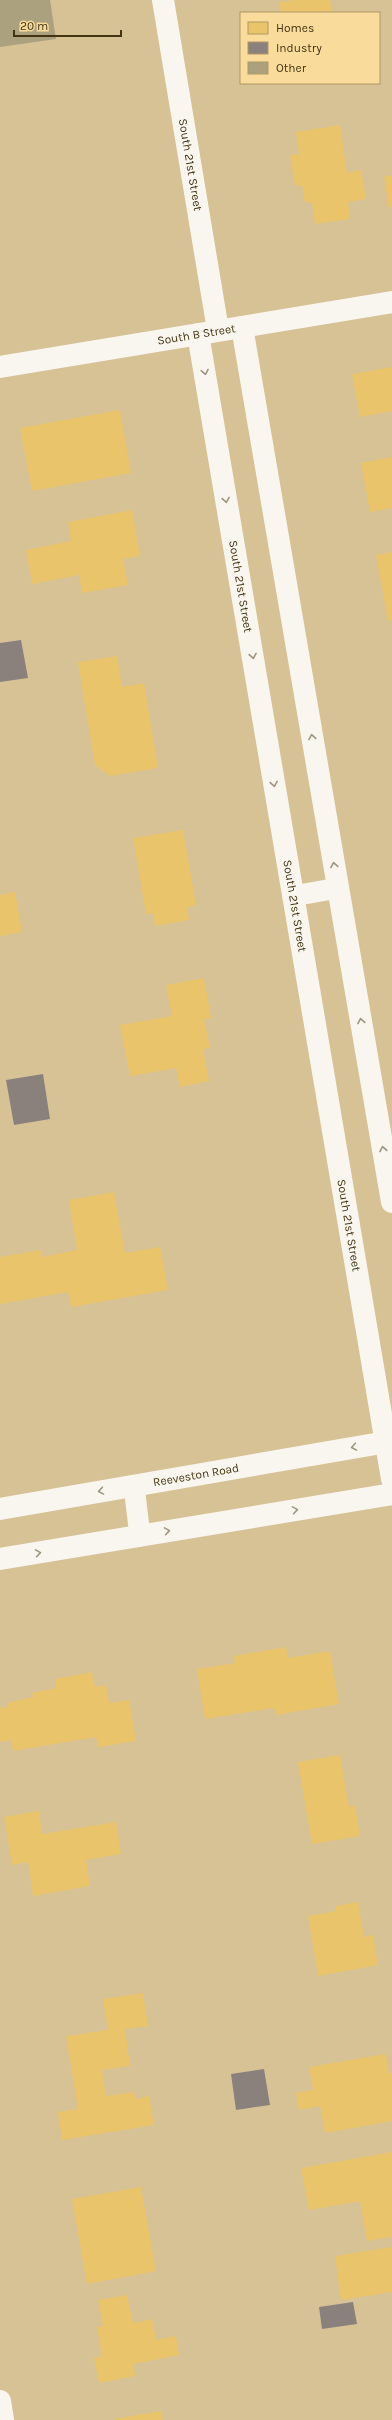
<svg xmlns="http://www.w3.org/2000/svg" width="392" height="2420" font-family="Karla,sans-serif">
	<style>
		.homes { fill: #e9c46a }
		.industry { fill: #8a817c }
		.building { fill: #aca17e }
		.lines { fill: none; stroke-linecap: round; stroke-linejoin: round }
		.service { stroke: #f9f6ef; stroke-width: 21 }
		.minor { stroke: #f9f6ef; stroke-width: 22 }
		.oneway { stroke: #9e9580 }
		.labels { text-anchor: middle; stroke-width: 4; stroke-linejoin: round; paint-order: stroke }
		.street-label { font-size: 12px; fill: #433411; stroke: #f9db9c }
	</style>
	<rect width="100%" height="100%" fill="#d7c296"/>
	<path class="homes" d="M295,0h35l2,13h-51l-2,-11z
		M340,125l7,48 14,-3 5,29 -18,3 2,17 -35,5 -3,-22 -7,1 -3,-18 -7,1 -5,-31 9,-1 -3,-22z
		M392,175v32l-3,1 -5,-31z
		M392,367v44l-32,6 -8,-43z
		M120,410l11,63 -99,18 -12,-63z
		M392,457v51l-22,4 -9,-49z
		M132,510l8,46 -17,3 5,26 -46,8 -3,-18 -47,9 -6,-34 45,-9 -3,-19z
		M392,552v68l-4,1 -12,-66z
		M117,656l5,31 22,-4 14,85 -48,8 -15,-11 -17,-103z
		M183,830l13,75 -9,2 2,13 -34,6 -2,-13 -7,1 -13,-76z
		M15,892l7,40 -22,4v-41z
		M204,978l7,40 -7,1 6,29 -7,1 6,32 -29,6 -4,-19 -46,8 -10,-51 52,-9 -6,-31z
		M114,1192l11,61 35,-6 8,43 -97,17 -3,-15 -68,12v-47l41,-7 1,7 35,-7 -8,-50z
		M286,1647l2,11 42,-7 9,53 -63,11 -2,-7 -69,11 -8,-50 38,-6 -1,-7z
		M92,1672l3,15 11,-2 3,18 20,-3 7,41 -38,6 -2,-10 -83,14 -2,-11 -11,2v-34l7,-1v-4l26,-6 -1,-4 24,-5 -1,-9z
		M340,1755l9,52 6,-1 5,30 -48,8 -14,-82z
		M39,1811l3,23 74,-12 5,32 -35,6 4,26 -57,10 -5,-34 -16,3 -8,-48z
		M358,1902l6,35 9,-2 5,30 -60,11 -10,-60 28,-5 -1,-5z
		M143,1993l5,33 -23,3 5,37 -28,4 4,26 28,-4 1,7 14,-3 5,29 -92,15 -4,-28 20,-3 -12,-73 42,-6 -5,-31z
		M386,2054l3,20 3,-1v48l-67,12 -5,-27 -21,4 -3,-17 17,-3 -4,-23z
		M392,2152v85l-25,4 -7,-40 -51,9 -8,-42z
		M141,2187l15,84 -69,13 -15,-85z
		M392,2247v45l-51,8 -6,-44z
		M127,2295l6,28 19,-4 4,21 20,-4 3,19 -46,9 2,12 -36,7 -5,-25 8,-2 -5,-29 6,-1 -5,-26z
		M161,2411l2,9h-48v-1z"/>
	<path class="industry" d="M21,640l7,38 -28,4v-39z
		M43,1074l7,45 -36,6 -8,-45z
		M264,2069l6,36 -34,5 -5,-36z
		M353,2302l4,22 -35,5 -3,-22z"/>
	<path class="building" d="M0,0h50l6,39 -56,8z"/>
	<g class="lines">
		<path class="service" d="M293,896l45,-8
			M134,1486l6,50"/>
		<g class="minor">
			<path id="s1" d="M163,0l55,330"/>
			<path d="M242,327l150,875"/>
			<path id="s2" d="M198,334l194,1145"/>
			<path id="s3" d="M0,367l392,-65"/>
			<path id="s4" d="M0,1509l392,-68"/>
			<path d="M0,1559l392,-65"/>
			<path d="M0,2401l3,19"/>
		</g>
	</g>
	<defs><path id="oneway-chevron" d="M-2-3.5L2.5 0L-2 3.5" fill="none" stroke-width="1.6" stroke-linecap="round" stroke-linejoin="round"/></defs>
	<g class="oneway">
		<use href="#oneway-chevron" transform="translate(205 372) rotate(80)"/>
		<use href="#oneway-chevron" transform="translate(226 500) rotate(80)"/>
		<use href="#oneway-chevron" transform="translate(253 656) rotate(80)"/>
		<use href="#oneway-chevron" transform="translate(312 737) rotate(-100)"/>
		<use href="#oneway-chevron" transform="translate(274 784) rotate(80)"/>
		<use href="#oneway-chevron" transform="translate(334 865) rotate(-100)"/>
		<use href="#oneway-chevron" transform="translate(361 1021) rotate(-100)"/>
		<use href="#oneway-chevron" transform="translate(383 1149) rotate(-100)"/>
		<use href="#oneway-chevron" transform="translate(354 1447) rotate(170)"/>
		<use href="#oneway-chevron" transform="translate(101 1491) rotate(170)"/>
		<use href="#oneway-chevron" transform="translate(295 1510) rotate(-9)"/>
		<use href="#oneway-chevron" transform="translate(167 1531) rotate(-9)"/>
		<use href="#oneway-chevron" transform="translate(38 1553) rotate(-9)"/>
	</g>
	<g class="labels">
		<g class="street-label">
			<text dy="4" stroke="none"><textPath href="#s1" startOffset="167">South 21st Street</textPath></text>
			<text dy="4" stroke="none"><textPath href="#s3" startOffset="199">South B Street</textPath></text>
			<text dy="4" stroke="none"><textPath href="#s2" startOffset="256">South 21st Street</textPath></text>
			<text dy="4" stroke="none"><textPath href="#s2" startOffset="580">South 21st Street</textPath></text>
			<text dy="4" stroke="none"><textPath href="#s2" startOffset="904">South 21st Street</textPath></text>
			<text dy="4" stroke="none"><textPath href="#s4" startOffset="199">Reeveston Road</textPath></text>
		</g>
	</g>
	<rect x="240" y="12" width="140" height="72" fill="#f9db9c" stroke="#b09864"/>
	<rect x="248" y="22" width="20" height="12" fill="#e9c46a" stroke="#b09864"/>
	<text x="276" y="32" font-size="12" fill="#433411">Homes</text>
	<rect x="248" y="42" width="20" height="12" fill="#8a817c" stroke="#b09864"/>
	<text x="276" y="52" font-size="12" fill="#433411">Industry</text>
	<rect x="248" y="62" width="20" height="12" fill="#aca17e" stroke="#b09864"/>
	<text x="276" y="72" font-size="12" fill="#433411">Other</text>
	<path d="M14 30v6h107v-6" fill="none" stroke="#433411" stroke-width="2"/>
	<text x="20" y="30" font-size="12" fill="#433411" stroke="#f9db9c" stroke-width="3" paint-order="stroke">20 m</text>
</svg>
